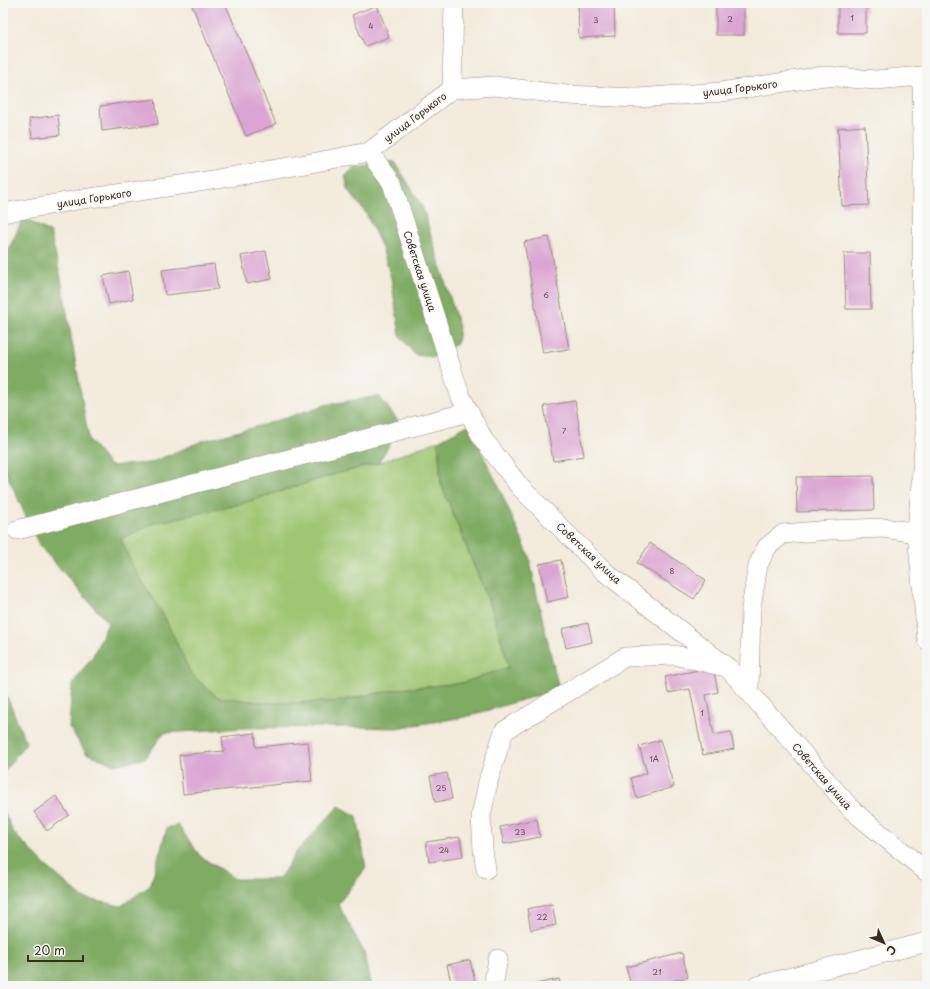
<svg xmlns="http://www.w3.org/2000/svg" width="930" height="989" font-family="'Playpen Sans',sans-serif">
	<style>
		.green { fill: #9fc672; stroke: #6d7848 }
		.forest { fill: #7fab64; stroke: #5d6a41 }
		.building { fill: #dba6d3 }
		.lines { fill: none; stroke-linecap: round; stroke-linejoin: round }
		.minor-casing { stroke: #978a7c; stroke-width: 20 }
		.minor { stroke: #fff; stroke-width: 19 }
		.labels { text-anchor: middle; stroke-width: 3; stroke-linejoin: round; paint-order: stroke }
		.number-label { font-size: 8px; fill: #63494b }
		.street-label { font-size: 10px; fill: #3b2a1e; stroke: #f6f6f2 }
	</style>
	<rect width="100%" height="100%" fill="#f6f6f2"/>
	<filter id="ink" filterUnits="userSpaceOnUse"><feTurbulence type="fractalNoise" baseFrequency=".025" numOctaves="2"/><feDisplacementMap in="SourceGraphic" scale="8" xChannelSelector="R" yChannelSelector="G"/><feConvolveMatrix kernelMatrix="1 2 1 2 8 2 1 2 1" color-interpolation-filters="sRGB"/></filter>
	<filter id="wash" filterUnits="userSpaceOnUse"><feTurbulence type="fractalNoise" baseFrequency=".012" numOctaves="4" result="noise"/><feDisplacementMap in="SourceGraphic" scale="16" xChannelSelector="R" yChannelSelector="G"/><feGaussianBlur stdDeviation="0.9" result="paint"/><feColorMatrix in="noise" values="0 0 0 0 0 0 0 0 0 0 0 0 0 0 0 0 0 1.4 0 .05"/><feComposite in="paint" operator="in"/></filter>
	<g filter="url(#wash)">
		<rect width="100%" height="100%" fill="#f3ebdb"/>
		<path class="green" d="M438,441l3,43 53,131 15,52 -47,16 -63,6 -65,13 -66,1 -51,-6 -26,-23 -26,-56 -33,-53 -11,-26 33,-16 83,-18 95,-30 46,-12z"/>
		<path class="forest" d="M395,162l27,44 37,121 -2,17 -24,13 -18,-2 -15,-19 -9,-58 -9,-30 -16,-35 -18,-23 -3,-15 8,-8z
			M23,218l27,14 11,46 28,162 21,26 40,-3 52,-22 61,-16 62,-20 54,-9 23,30 -24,37 -46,12 -95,30 -83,18 -33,16 11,26 33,53 26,56 26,23 51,6 66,-1 65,-13 63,-6 47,-16 -15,-52 -53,-131 -3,-43 30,-16 30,60 31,71 9,44 21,89 -94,28 -69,11 -53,-1 -99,1 -80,5 -19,25 -29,7 -30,-12 -17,-26 3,-43 21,-28 15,-33 -69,-78 -36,-79v-204z
			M3,691l3,3 20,49 -23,30z
			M339,806l18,10 9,52 -28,36 26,48 8,34h-369v-178l10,24 32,33 38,33 38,8 29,-20 17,-58 11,-3 22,31 35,23h44l18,-28z"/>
		<g id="blocks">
			<path class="building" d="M191,3h34l51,121 -30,12z
				M578,3h36l1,33 -36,2z
				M716,3h28v32h-28z
				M838,3h28v30h-28z
				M377,5l12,32 -24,9 -13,-31z
				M155,99l3,25 -56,7 -2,-25z
				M58,115l2,20 -28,3 -3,-19z
				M865,126l4,79 -27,1 -4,-78z
				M549,237l20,112 -26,4 -19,-111z
				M266,251l6,28 -25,5 -6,-28z
				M844,253h26l1,56h-25z
				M214,264l4,25 -53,6 -3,-25z
				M128,271l5,28 -24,5 -6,-28z
				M575,401l9,55 -31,5 -9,-55z
				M873,476l1,34 -77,2 -1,-35z
				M650,543l56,37 -12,19 -57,-36z
				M561,560l8,37 -22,5 -8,-38z
				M588,623l4,19 -26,6 -4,-19z
				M713,667l5,25 -12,3 8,40 17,-3 3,17 -31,6 -13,-66 -22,4 -3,-16z
				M255,733l1,14 52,-5 4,39 -129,13 -4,-39 45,-4 -2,-14z
				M660,740l14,47 -37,11 -6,-20 16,-5 -8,-27z
				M447,773l5,26 -17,3 -5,-26z
				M56,796l13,19 -22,16 -13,-19z
				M537,819l3,18 -36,7 -4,-17z
				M460,837l3,20 -34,5 -3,-20z
				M552,904l4,21 -25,5 -4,-21z
				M682,953l6,24 -38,9h-19l-5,-19z
				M470,960l6,26h-24l-5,-21z
				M559,979l2,7h-30v-1z"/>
		</g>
	</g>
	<g filter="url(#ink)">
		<use href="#blocks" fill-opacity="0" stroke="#978a7c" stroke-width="1"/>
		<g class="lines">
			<defs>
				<path id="minor" d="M922,76l1,83 -1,135 3,140 -8,99 10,107
					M452,89l2,-86
					M369,152l23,31 68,212 23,44 37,48 85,85 123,96 125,143 74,61
					M3,213l80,-14 111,-16 112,-19 63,-12 83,-63 43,-3 72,9 71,3 83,-6 103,-16 52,4 46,-4 5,-2
					M17,530l452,-118
					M749,691l2,-83 7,-43 9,-18 16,-13 47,-4 54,-2 33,5
					M486,869l-3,-19 -2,-34 8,-38 15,-47 121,-74 49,-2 47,11
					M493,986l5,-27
					M757,986l170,-44"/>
			</defs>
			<use href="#minor" class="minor-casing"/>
			<use href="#minor" class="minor"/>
		</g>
	</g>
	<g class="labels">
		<g class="number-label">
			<text x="852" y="21">1</text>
			<text x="730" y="22">2</text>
			<text x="596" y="23">3</text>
			<text x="371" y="29">4</text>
			<text x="546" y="298">6</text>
			<text x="564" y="434">7</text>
			<text x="672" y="574">8</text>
			<text x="702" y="716">1</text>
			<text x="654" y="762">1А</text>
			<text x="441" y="791">25</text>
			<text x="520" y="835">23</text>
			<text x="444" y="853">24</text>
			<text x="542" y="920">22</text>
			<text x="657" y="975">21</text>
		</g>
		<g class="street-label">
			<text transform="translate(740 88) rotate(-7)" y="4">улица Горького</text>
			<text transform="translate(415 117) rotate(-37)" y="4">улица Горького</text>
			<text transform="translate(94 198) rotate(-9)" y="4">улица Горького</text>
			<text transform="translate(420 271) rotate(72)" y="4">Советская улица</text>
			<text transform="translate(589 553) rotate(43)" y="4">Советская улица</text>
			<text transform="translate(822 776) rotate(49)" y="4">Советская улица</text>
		</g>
	</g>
	<rect width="930" height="989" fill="none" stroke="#f6f6f2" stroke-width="16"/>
	<g transform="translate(884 943) rotate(134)" stroke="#f6f6f2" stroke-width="3" paint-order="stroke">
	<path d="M0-3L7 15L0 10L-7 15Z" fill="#3b2a1e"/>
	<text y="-6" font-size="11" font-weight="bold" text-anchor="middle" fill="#3b2a1e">С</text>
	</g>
	<path d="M28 955v6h55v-6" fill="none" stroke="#3b2a1e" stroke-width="2"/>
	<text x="34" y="955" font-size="12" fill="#3b2a1e" stroke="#f6f6f2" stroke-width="3" paint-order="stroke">20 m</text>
</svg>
